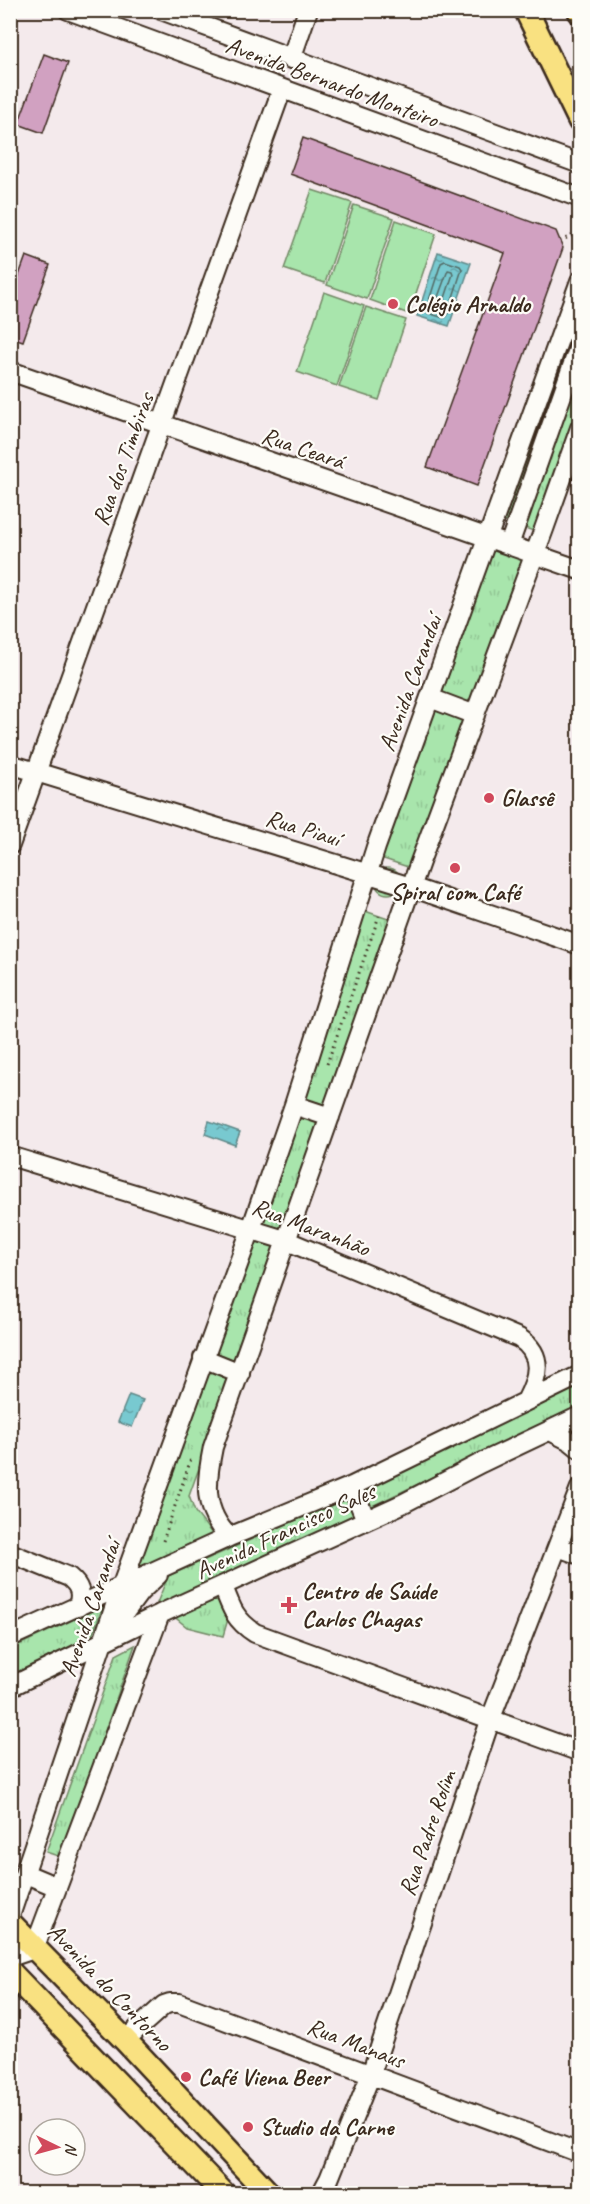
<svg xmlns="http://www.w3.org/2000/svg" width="590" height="2204" font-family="Caveat,sans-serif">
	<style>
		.grass { fill: url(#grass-dots); stroke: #728865; stroke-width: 1.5 }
		.park { fill: url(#park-tufts); stroke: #728865; stroke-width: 1.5 }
		.pitch { fill: #a8e5ac; stroke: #728865; stroke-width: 1.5 }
		.water { fill: url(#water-ripples); stroke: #608989; stroke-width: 1.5 }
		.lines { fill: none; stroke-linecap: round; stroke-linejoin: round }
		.shore { stroke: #536a65; stroke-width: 1.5 }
		.building { fill: #d1a1c1; stroke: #3b2a1e; stroke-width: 1.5 }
		.minor-casing { stroke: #3b2a1e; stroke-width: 22 }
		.major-casing { stroke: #3b2a1e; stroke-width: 27 }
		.path { stroke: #3b2a1e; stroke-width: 3; stroke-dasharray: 1.5 4.5; stroke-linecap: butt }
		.minor { stroke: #fdfcf7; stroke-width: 18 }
		.major { stroke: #f9e181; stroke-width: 22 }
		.poi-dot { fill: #d1495b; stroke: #fdfcf7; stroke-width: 2 }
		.labels { text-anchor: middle; stroke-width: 4.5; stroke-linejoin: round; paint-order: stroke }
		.street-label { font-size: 24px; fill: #3b2a1e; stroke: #fdfcf7 }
		.poi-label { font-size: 24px; font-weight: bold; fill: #3b2a1e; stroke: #fdfcf7; text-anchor: start }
	</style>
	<defs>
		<pattern id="grass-dots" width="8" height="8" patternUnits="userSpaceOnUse" patternTransform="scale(1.5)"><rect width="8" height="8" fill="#a8e5ac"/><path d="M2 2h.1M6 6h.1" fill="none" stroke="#92c594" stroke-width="1.8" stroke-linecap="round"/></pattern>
		<pattern id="park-tufts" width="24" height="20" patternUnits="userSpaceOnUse" patternTransform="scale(1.5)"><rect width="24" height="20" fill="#a8e5ac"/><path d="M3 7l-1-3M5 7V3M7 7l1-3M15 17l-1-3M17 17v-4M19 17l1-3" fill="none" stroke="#92c594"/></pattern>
		<pattern id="water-ripples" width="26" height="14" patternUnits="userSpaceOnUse" patternTransform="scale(1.5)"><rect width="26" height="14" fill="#78c9d0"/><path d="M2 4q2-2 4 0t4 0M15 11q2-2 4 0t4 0" fill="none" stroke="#64a3a8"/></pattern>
	</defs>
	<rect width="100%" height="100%" fill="#f4eaec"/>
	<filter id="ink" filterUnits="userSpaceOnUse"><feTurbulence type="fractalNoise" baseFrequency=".0167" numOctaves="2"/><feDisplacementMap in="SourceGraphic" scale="12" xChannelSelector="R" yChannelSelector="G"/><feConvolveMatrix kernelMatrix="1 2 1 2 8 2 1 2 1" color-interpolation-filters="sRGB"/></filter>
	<g filter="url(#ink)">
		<path class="grass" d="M375 881a13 13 0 1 1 26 0a13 13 0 1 1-26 0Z"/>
		<path class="park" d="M579,295v121l-39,117 -43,-14z
			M492,547l32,11 -54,149 -32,-11z
			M434,706l33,12 -56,150 -30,-10z
			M365,911l26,9 -64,189 -24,-9z
			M297,1112l25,8 -41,112 -23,-6z
			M253,1235l25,9 -40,118 -25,-9z
			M211,1368l21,8 -43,120 6,16 18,23 -78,35z
			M579,1383v24l-368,176 17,36 -5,17 -36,-9 -30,-24 11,-27 176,-77z
			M103,1606l-12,33 -80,38 -1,-28z
			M135,1645l-74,212 -15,-5 70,-197z"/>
		<path class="pitch" d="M312,190l40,13 -27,80 -41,-14z
			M354,205l40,13 -27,81 -40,-14z
			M396,220l40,14 -27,80 -39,-14z
			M324,292l40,14 -27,80 -40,-14z
			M366,307l40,13 -27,80 -40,-13z"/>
		<path class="water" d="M438,252l33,11 -22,63 -32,-10z
			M209,1121l31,11 -5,13 -30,-11z
			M129,1395l14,5 -11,27 -14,-5z"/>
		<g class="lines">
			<path class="shore" d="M445,261l15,5 2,3 -15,47 -3,2 -16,-5 -2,-3 15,-47z
				M448,270l4,1 1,3 -11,33 -4,2 -3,-4z"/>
		</g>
		<path class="building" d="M44,54l24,9 -25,70 -25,-9z
			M303,138l253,93 7,17 -86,238 -50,-19 78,-214 -215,-79z
			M26,256l24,9 -27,76 -13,-4v-37z"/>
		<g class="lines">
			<defs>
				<path id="minor" d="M68,10l512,188
					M161,10l419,154
					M291,59l17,-49
					M10,371l570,199
					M509,545l71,-201
					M430,698l45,17
					M10,764l401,123 169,58
					M10,845l272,-756
					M294,1105l36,12
					M10,1156l275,84 234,98c26,17 19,40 7,63
					M203,1358l37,15
					M550,1431l20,10 10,8
					M352,1486l14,34
					M229,1537c-27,-27 -23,-56 -16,-90l207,-585 124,-333 36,-101
					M558,1547l22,8
					M10,1553l59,24c11,9 13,16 9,30
					M223,1586c8,22 12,34 32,47l325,119
					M114,1627l26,-35 18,-17
					M10,1637l219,-100 123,-51 228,-111
					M10,1687l150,-73 242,-110 79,-41 99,-47
					M26,1874l31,13
					M10,1916l112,-331 129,-356 43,-124 82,-258 204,-566
					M10,1957l24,-8 126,-335
					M125,2040l39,-35 6,-2h9l401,150
					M321,2194l8,-15 42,-105 120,-356 89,-230"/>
				<path id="major" d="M526,10l54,111
					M579,10l1,2
					M10,1923l115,117 144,154
					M10,1972l214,222"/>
			</defs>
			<use href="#minor" class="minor-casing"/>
			<use href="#major" class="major-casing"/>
			<path class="path" d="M560,241l20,-9
				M327,1064l52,-148
				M163,1541l29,-85"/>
			<use href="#minor" class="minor"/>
			<use href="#major" class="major"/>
		</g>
	</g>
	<g class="poi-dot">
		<circle cx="393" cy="304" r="6"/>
		<circle cx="489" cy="798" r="6"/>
		<circle cx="455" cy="868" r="6"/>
		<path d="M286 1596h6v6h6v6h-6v6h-6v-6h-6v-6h6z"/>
		<circle cx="186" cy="2077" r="6"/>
		<circle cx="248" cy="2127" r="6"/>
	</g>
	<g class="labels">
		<g class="street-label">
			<text transform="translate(332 82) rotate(20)" y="8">Avenida Bernardo Monteiro</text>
			<text transform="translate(303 448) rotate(19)" y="8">Rua Ceará</text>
			<text transform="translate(123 459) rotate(-70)" y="8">Rua dos Timbiras</text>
			<text transform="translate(410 683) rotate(-70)" y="8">Avenida Carandaí</text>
			<text transform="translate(303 828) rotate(17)" y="8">Rua Piauí</text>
			<text transform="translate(311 1227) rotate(21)" y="8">Rua Maranhão</text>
			<text transform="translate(285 1531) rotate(-25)" y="8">Avenida Francisco Sales</text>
			<text transform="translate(90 1608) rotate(-71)" y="8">Avenida Carandaí</text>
			<text transform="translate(427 1833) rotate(-71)" y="8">Rua Padre Rolim</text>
			<text transform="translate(110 1987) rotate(46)" y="8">Avenida do Contorno</text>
			<text transform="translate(356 2043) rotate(21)" y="8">Rua Manaus</text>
		</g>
		<g class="poi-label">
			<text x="405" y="312">Colégio Arnaldo</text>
			<text x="501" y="806">Glassê</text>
			<text x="455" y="900" text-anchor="middle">Spiral com Café</text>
			<text x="302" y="1599">Centro de Saúde<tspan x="302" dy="28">Carlos Chagas</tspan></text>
			<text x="198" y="2085">Café Viena Beer</text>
			<text x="260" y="2135">Studio da Carne</text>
		</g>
	</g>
	<rect width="590" height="2204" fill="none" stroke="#fdfcf7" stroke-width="36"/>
	<rect x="18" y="18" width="554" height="2168" fill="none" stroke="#3b2a1e" stroke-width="2" filter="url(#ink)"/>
	<g transform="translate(57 2147) rotate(95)"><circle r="28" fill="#fdfcf7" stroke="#afa8a0" stroke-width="1.5"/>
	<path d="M0-4.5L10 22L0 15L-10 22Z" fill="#d1495b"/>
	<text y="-9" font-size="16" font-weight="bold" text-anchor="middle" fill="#3b2a1e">N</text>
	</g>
</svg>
